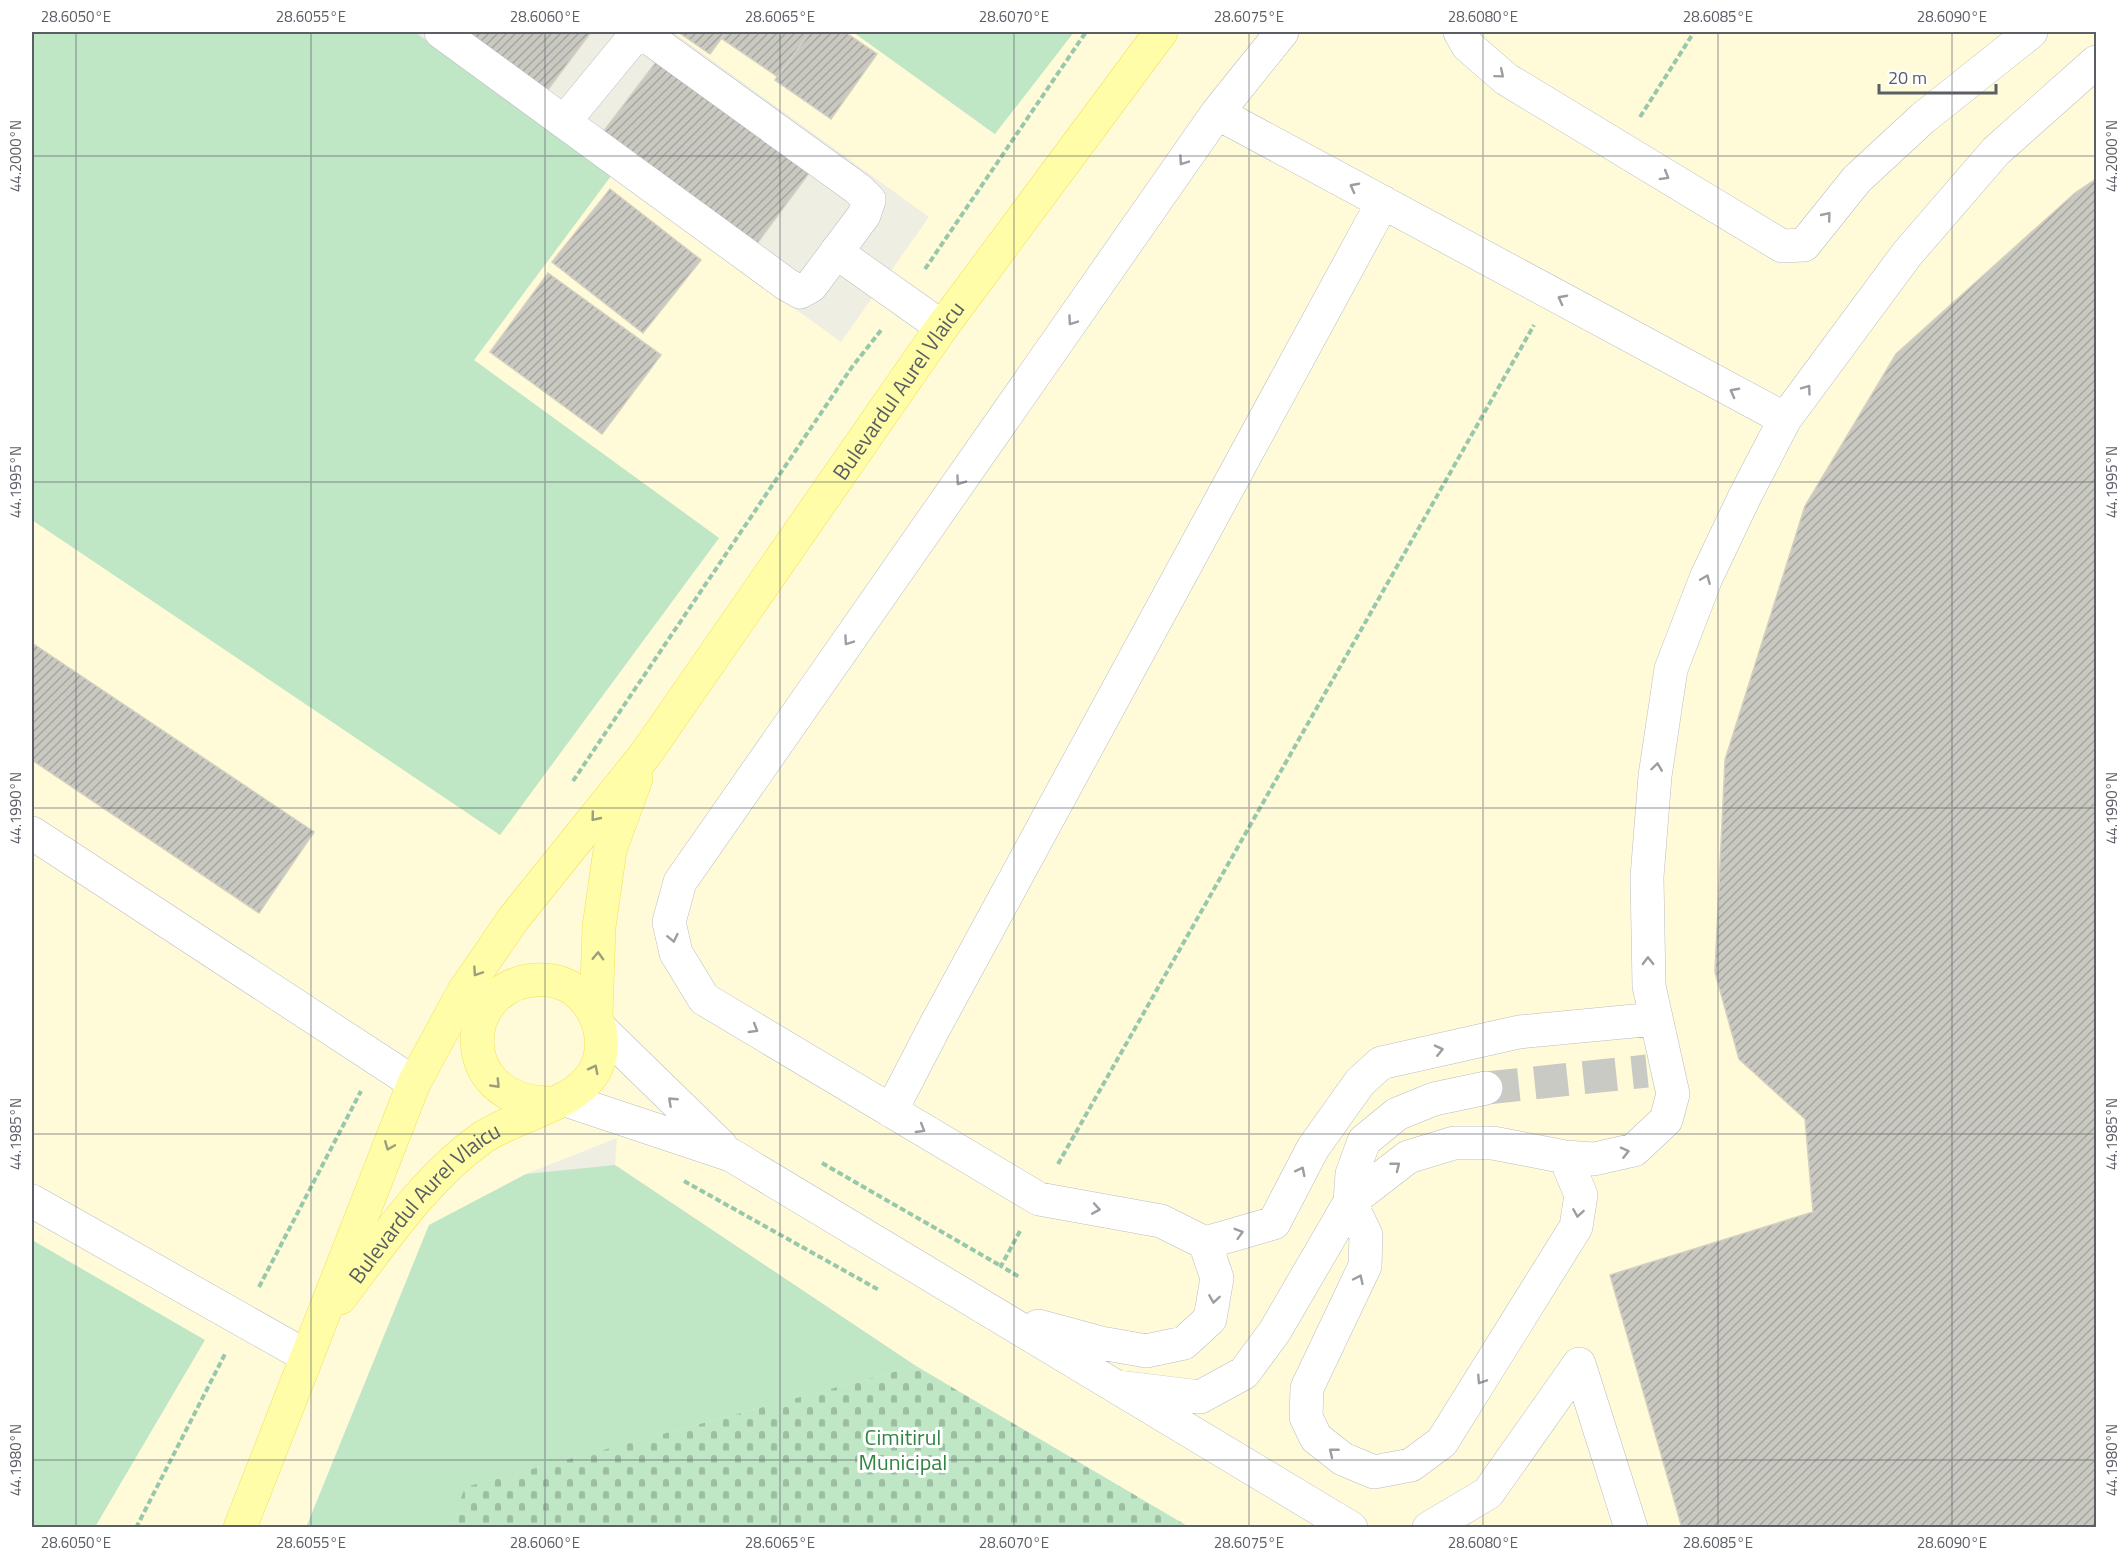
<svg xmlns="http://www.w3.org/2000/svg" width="2128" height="1559" font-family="'Titillium Web',sans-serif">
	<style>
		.commercial { fill: #fffbd8 }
		.green { fill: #bfe7c5 }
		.cemetery { fill: url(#cemetery-stones) }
		.building { fill: url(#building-hatch); stroke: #d3d0c2; stroke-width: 1.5 }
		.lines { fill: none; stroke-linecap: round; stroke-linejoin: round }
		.minor-tunnel { stroke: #cacac4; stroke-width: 33; stroke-dasharray: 33 16; stroke-linecap: butt }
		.minor-casing { stroke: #bbbcc3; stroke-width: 34 }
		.major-casing { stroke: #f5df56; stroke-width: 34 }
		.path { stroke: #98c8ac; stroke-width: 4; stroke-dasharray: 6 3; stroke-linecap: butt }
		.minor { stroke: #fff; stroke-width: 33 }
		.major { stroke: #fffda8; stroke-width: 33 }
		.oneway { stroke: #9d9ea3 }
		.oneway2 { stroke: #9d9e80 }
		.ticks { fill: none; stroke: #5b5e65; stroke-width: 1.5; stroke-opacity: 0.45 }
		.labels { text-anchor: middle; stroke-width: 6; stroke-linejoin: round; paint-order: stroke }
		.street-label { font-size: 22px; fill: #5b5e65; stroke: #fff }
		.park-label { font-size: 22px; fill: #328542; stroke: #fff }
		.neatline { fill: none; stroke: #5b5e65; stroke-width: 2 }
		.ticks-label { font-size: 15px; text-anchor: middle; fill: #5b5e65 }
	</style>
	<defs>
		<pattern id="cemetery-stones" width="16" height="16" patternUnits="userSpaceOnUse" patternTransform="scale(1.5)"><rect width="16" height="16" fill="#bfe7c5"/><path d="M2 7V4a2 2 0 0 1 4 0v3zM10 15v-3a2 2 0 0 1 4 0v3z" fill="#9ebea4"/></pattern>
		<pattern id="building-hatch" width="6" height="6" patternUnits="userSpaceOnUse" patternTransform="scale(1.5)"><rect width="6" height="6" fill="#c9c8c1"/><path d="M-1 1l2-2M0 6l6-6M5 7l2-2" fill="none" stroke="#a6a6a0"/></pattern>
	</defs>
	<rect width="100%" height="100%" fill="#efeee3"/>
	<path class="commercial" d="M673,32h180l141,102 80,-102h1022v1495h-907l-273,-161 -301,-201 2,-27 -91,36 -97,51 -123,302h-211l109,-187 -172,-100v-720l468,314 219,-296 -245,-178 137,-184 230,166 88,-125z"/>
	<path class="green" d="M32,32h383l196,144 -137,184 245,178 -219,297 -468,-315z
		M853,32h221l-79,102z
		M615,1165l301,201 -450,121 -15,40 -145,1 123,-303 97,-51z
		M32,1240l173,100 -110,187h-63z"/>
	<path class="cemetery" d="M916,1366l273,161h-738l14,-40z"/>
	<path class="building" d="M457,32h134l-47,63z
		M678,32h48l-16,22z
		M726,32h84l-32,45 -57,-39z
		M810,32h35l32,22 -46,65 -56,-39z
		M659,58l153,111 -59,80 -153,-113z
		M2096,179v1349h-414l-72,-253 203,-63 -8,-93 -66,-60 -24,-87 10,-212 80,-254 91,-152 179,-161z
		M610,189l91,71 -58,73 -91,-71z
		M548,273l113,82 -59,79 -112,-82z
		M32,643l282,189 -55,81 -227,-153z"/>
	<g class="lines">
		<path class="minor-tunnel" d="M1486,1088l161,-17"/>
		<defs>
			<path id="minor" d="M441,32l345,252 14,8 11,-6 53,-71 5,-15 -11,-11 -217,-157
				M1282,32l-65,81 -537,769 -11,40 7,31 28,46 335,200 122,22 44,22 69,-20 39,-75 47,-66 21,-19 138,-31 136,-13
				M1460,32l8,14 38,33 276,167 22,-1 53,-66 66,-61 108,-86
				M1217,113l568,306
				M564,122l74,-90
				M836,252l106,75
				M32,833l382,250
				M601,1029l120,117
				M1486,1088l-52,11 -37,15 -33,27 -12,33 -2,28 16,33 -1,31 -58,122 -1,29 10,21 27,21 31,13 37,-7 31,-23 134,-215 5,-32 -16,-38
				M563,1099l168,56 620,373
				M891,1111l43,-83 449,-826
				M32,1201l274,155
				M1038,1326l63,17 45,8 38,-8 26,-24 7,-41 -12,-35
				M1118,1387l82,10 44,-24 31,-42 75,-129 58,-45 46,-14h39l72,14 29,2 40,-9 32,-30 7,-26 -24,-108 -2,-109 8,-101 16,-107 35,-91 39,-82 40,-77 122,-165 89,-103 100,-89
				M1429,1528l59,-35 91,-129 52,164"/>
			<g id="major">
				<path d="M596,1015l3,-88 11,-77 26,-71"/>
				<path id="s1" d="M340,1298c43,-56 84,-119 142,-160 31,-22 92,-32 112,-66 21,-36 -5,-90 -48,-92 -87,-5 -98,123 5,123"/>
				<path id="s2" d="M240,1528l174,-445 50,-92 50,-73 131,-163 297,-428 219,-295"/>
			</g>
		</defs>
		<use href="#minor" class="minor-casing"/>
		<use href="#major" class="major-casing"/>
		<path class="path" d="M1640,117l54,-85
			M925,269l161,-237
			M573,781l279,-414 30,-38
			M822,1163l179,103
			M1058,1164l476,-839
			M684,1181l195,109
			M1020,1231l-19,35 20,12
			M259,1287l102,-196
			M136,1528l90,-176"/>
		<use href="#minor" class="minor"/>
		<use href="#major" class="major"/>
	</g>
	<defs><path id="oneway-chevron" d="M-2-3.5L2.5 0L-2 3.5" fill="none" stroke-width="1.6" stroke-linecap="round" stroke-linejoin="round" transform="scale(1.5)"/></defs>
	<g class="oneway">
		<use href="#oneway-chevron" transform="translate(1500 74) rotate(40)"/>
		<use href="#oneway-chevron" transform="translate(1183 161) rotate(125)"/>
		<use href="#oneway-chevron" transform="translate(1665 176) rotate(31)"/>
		<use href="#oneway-chevron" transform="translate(1354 187) rotate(-152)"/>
		<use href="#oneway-chevron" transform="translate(1827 216) rotate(-51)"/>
		<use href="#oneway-chevron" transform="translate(1562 299) rotate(-152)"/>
		<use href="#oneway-chevron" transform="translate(1072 321) rotate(125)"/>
		<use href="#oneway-chevron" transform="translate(1807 389) rotate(-54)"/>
		<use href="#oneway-chevron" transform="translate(1734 392) rotate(-152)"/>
		<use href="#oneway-chevron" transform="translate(960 481) rotate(125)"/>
		<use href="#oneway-chevron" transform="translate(1706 579) rotate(-67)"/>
		<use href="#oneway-chevron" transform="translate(848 641) rotate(125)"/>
		<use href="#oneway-chevron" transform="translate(1657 767) rotate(-82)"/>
		<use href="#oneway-chevron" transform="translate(673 938) rotate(78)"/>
		<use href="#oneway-chevron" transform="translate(1648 961) rotate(-91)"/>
		<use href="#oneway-chevron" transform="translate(754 1029) rotate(31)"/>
		<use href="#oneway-chevron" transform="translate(1439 1050) rotate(-13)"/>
		<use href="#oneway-chevron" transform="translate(672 1101) rotate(-137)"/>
		<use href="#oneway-chevron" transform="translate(921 1129) rotate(31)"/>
		<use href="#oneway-chevron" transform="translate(1625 1152) rotate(-14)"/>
		<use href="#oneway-chevron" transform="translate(1396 1166) rotate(-38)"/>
		<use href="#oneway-chevron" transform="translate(1301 1171) rotate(-63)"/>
		<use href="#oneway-chevron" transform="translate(1096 1209) rotate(10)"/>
		<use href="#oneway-chevron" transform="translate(1578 1213) rotate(99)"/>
		<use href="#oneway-chevron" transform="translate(1239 1233) rotate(-16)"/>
		<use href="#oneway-chevron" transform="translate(1359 1279) rotate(-65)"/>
		<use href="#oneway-chevron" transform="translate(1214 1299) rotate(99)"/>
		<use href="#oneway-chevron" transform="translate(1481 1380) rotate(123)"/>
		<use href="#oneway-chevron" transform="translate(1333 1452) rotate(-141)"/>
	</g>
	<g class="oneway2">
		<use href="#oneway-chevron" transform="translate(595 817) rotate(129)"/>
		<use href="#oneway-chevron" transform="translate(598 956) rotate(-88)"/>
		<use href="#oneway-chevron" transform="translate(477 972) rotate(124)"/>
		<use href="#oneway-chevron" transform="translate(594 1069) rotate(-63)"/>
		<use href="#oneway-chevron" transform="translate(496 1084) rotate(46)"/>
		<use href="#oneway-chevron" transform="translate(389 1146) rotate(112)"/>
	</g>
	<path class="ticks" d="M76,32v1496M311,32v1496M545,32v1496M780,32v1496M1014,32v1496M1249,32v1496M1483,32v1496M1718,32v1496M1952,32v1496M32,156h2064M32,482h2064M32,808h2064M32,1134h2064M32,1460h2064"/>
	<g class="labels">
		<g class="street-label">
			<text dy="8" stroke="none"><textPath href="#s2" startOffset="1324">Bulevardul Aurel Vlaicu</textPath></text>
			<text dy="8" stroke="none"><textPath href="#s1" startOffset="128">Bulevardul Aurel Vlaicu</textPath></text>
		</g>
		<g class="park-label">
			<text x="903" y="1445">Cimitirul<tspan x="903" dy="25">Municipal</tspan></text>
		</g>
	</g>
	<rect width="2128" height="1559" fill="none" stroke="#ffffff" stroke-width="66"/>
	<path d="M1879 84v9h117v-9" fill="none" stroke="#5b5e65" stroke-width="3"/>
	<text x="1888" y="84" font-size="18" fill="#5b5e65" stroke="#ffffff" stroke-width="4.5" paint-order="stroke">20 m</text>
	<rect x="33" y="33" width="2062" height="1493" class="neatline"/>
	<g class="ticks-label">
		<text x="76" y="22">28.6050°E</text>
		<text x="311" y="22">28.6055°E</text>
		<text x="545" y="22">28.6060°E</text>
		<text x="780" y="22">28.6065°E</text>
		<text x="1014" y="22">28.6070°E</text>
		<text x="1249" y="22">28.6075°E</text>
		<text x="1483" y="22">28.6080°E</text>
		<text x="1718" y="22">28.6085°E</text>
		<text x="1952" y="22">28.6090°E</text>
		<text transform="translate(16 156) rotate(-90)" y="5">44.2000°N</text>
		<text transform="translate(2112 156) rotate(-90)" y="5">44.2000°N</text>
		<text transform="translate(16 482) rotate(-90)" y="5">44.1995°N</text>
		<text transform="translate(2112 482) rotate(-90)" y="5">44.1995°N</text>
		<text transform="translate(16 808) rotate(-90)" y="5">44.1990°N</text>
		<text transform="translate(2112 808) rotate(-90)" y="5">44.1990°N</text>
		<text transform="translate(16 1134) rotate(-90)" y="5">44.1985°N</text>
		<text transform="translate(2112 1134) rotate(-90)" y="5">44.1985°N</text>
		<text transform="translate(16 1460) rotate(-90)" y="5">44.1980°N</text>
		<text transform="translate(2112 1460) rotate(-90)" y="5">44.1980°N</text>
		<text x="76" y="1548">28.6050°E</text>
		<text x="311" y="1548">28.6055°E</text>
		<text x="545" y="1548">28.6060°E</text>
		<text x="780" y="1548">28.6065°E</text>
		<text x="1014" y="1548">28.6070°E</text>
		<text x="1249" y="1548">28.6075°E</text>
		<text x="1483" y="1548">28.6080°E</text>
		<text x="1718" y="1548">28.6085°E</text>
		<text x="1952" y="1548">28.6090°E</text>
	</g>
</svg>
